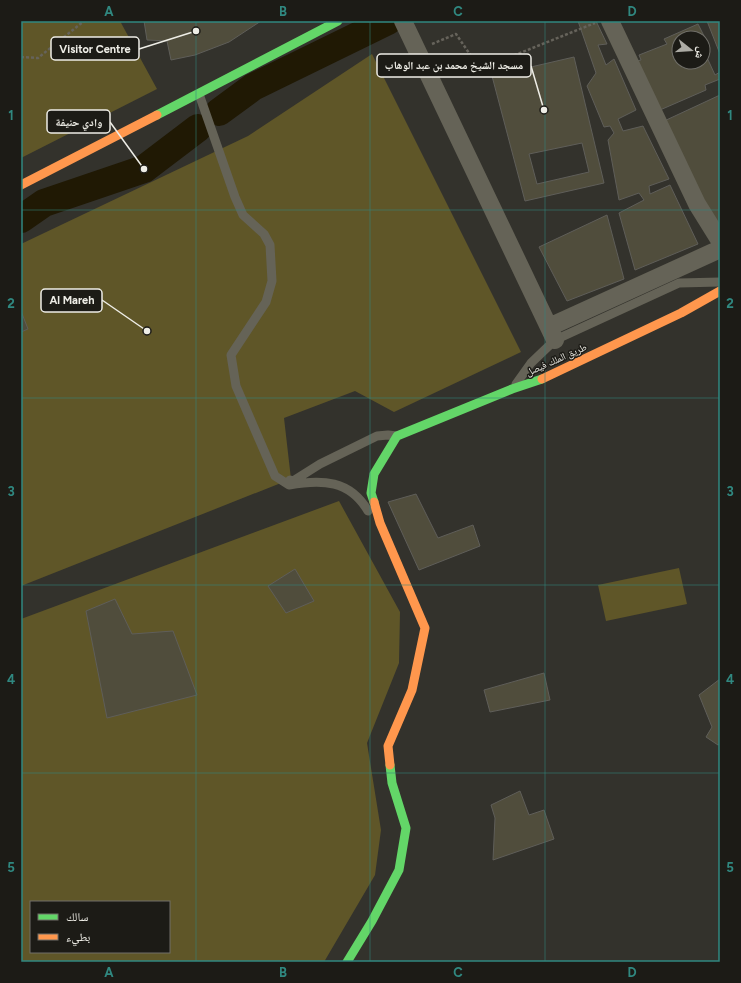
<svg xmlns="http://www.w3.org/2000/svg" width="741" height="983" font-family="Figtree,'Noto Naskh Arabic',sans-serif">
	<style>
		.green { fill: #5f5628; fill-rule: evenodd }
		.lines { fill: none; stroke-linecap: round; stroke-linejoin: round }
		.river { stroke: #201904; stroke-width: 28 }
		.building { fill: #504d3c; stroke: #5f5e59; fill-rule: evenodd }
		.path { stroke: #66635b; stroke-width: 2.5; stroke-dasharray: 3 2; stroke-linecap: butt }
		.lane { stroke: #656357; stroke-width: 9 }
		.street { stroke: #656357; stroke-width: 18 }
		.fast { stroke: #63d668; stroke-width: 9 }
		.slow { stroke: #ff974d; stroke-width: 9 }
		.grid { fill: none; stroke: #308880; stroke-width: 1; stroke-opacity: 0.55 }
		.labels { text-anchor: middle; stroke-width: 3; stroke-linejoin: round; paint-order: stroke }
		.street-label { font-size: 10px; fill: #eeede6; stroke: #1c1b16 }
		.leader { fill: none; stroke: #eeede6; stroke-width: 1.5 }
		.callout-dot { fill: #eeede6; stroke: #1c1b16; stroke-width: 1.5 }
		.callout { fill: #1c1b16; stroke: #eeede6; stroke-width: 1.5 }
		.callout-label { font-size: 11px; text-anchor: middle; font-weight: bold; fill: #eeede6 }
		.neatline { fill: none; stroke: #308880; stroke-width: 1.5 }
		.grid-label { font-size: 13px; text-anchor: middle; font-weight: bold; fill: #308880 }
	</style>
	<rect width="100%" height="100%" fill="#33322c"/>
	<path class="green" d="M21,21h99l37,68 -136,69z
		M372,54l149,298 -127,60 -39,-21 -71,27 7,61 -270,107v-342l227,-108z
		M339,501l61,111 -1,51 -32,80 14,87 -6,45 -51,87h-303v-343zM31,902h138v50h-138z
		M679,568l8,36 -81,17 -8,-36z"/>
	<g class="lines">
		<path class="river" d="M219,112l34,-25 135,-66
			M21,219l23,-16 100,-34 54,-41"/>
	</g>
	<path class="building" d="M144,21h117l-32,21 -34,13 -24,5 -4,-19 -20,-1z
		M578,21h18l11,23 -9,1 8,20 8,-6 22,51 -18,9 5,12 20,-5 26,53 -20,7 1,8 20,-9 28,59 -63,26 -16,-57 25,-13 -5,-7 -20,7 -11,-60 6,-7 -4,-7 -6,1 -17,-41 9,-13z
		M707,21h13v33z
		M698,24l9,18 -3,9 11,24 5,-3v7l-15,6 1,5 -46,20 -23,-49 4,-1 -2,-5 28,-11 -3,-5zM679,38h24v24h-24z
		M574,57l30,126 -79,18 -33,-125zM582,143l7,29 -52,12 -8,-30z
		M720,95v130l-22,-27 -36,-76z
		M607,215l17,64 -57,22 -28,-54z
		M21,311l7,18 -7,3z
		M416,494l22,44 35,-13 7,21 -61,24 -31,-68z
		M295,569l19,32 -28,12 -18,-27z
		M115,599l17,35 41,-3 24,64 -90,23 -21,-107z
		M544,673l6,27 -60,12 -6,-22z
		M720,679v65l-2,1 -12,-8 6,-10 -13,-32z
		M520,791l9,24 15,-5 10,29 -61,21 2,-42 -4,-13z"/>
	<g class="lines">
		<path class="path" d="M432,44l24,-10 24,35 115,-46
			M21,57l17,1 46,-37"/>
		<path class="lane" d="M199,94l36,103 8,18 21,19 6,11 2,36 -6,21 -35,53 5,31 39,90 14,9c33,-6 61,-5 79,26
			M516,384l15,-21 24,-23 124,-57 41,-1
			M290,480l3,1 27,-17 57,-28 11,-1 9,1"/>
		<path class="street" d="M403,21l152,319
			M610,21l87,183 23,37
			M549,327l171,-78"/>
		<path class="fast" d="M157,115l181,-94
			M374,502l-3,-9 3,-19 23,-38 115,-47 30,-10
			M347,962l25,-41 27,-51 7,-42 -14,-45 -2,-18"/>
		<path class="slow" d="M21,185l136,-70
			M542,379l139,-66 39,-22
			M374,502l6,21 45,105 -13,62 -24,56 2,19"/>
	</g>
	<path class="grid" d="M196,21v941M370,21v941M545,21v941M21,210h699M21,398h699M21,585h699M21,773h699"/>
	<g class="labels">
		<g class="street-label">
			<text transform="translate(556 359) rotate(-24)" y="4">طريق الملك فيصل</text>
		</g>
	</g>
	<path class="leader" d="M196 31L139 49M544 110L531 66M144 169L110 122M147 331L102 300"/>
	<g class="callout-dot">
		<circle cx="196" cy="31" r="4"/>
		<circle cx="544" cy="110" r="4"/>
		<circle cx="144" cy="169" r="4"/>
		<circle cx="147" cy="331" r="4"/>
	</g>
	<g class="callout">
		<rect x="51" y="37" width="88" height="23" rx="4"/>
		<rect x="377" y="54" width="154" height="23" rx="4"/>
		<rect x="47" y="110" width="63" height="23" rx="4"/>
		<rect x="41" y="289" width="61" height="23" rx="4"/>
	</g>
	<g class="callout-label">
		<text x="95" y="53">Visitor Centre</text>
		<text x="454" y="69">مسجد الشيخ محمد بن عبد الوهاب</text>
		<text x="79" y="126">وادي حنيفة</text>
		<text x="72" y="304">Al Mareh</text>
	</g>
	<rect width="741" height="983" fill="none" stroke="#1c1b16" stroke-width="44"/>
	<rect x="30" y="901" width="140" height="52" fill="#1c1b16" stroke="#706f69"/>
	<rect x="38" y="914" width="20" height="6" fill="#63d668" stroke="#706f69"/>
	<text x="66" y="921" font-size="12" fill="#eeede6">سالك</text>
	<rect x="38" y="934" width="20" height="6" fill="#ff974d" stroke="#706f69"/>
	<text x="66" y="941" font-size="12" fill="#eeede6">بطيء</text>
	<g transform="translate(691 50) rotate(107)"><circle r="19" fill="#1c1b16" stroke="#706f69"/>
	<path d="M0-3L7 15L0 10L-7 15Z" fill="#adaca5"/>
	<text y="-6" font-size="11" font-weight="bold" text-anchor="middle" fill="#eeede6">ش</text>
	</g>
	<rect x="22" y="22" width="697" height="939" class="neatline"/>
	<g class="grid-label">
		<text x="109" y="16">A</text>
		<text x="283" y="16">B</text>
		<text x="458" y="16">C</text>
		<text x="632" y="16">D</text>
		<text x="11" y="120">1</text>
		<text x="730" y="120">1</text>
		<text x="11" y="308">2</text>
		<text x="730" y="308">2</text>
		<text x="11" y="496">3</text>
		<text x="730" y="496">3</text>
		<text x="11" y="684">4</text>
		<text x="730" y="684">4</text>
		<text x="11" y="872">5</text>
		<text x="730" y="872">5</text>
		<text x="109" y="977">A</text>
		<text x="283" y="977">B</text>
		<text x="458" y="977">C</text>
		<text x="632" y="977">D</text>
	</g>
</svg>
